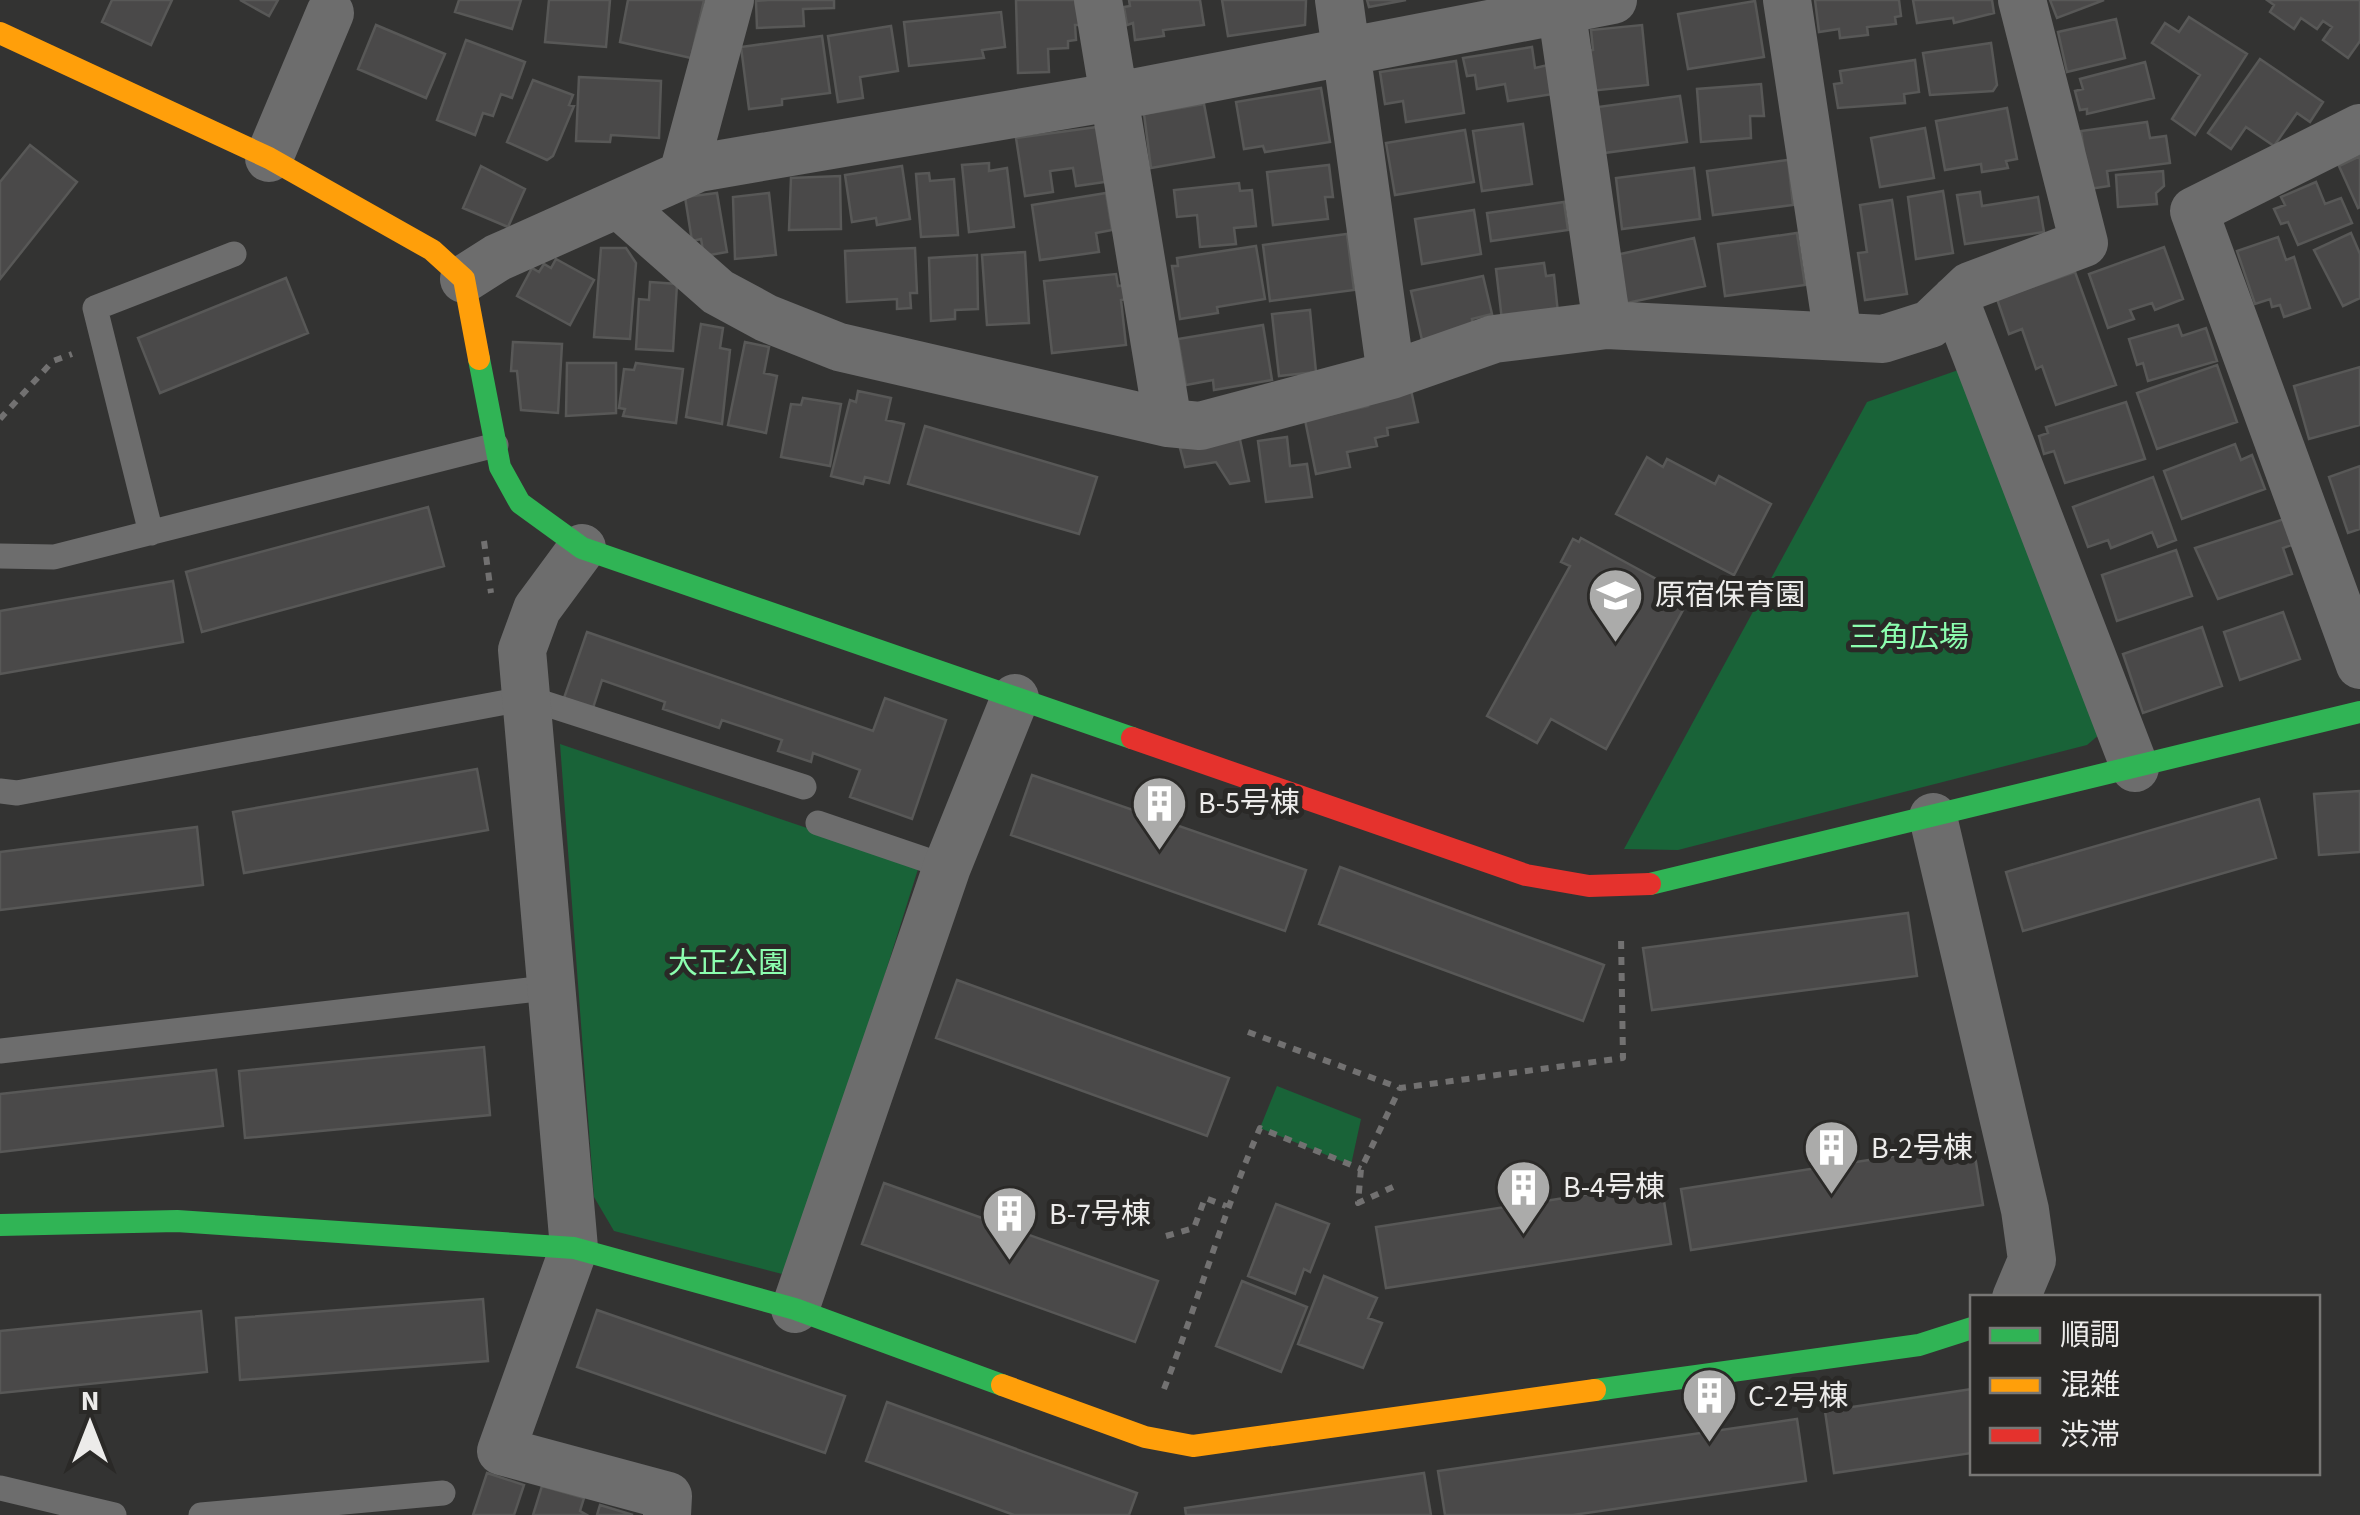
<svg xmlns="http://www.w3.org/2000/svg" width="2360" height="1515" font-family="'Source Sans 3','Noto Sans JP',sans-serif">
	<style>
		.green { fill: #196338 }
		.building { fill: #4a4949; stroke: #585857; stroke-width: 2.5 }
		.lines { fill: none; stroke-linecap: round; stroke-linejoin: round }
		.path { stroke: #727171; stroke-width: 6; stroke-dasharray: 8 8; stroke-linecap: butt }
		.lane { stroke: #6d6d6d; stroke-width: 25 }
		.street { stroke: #6d6d6d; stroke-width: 48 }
		.fast { stroke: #30b455; stroke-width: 22 }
		.slow { stroke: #ff9f0a; stroke-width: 22 }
		.jam { stroke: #e5322d; stroke-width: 22 }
		.labels { text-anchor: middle; stroke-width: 10; stroke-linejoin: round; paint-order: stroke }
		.poi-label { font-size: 30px; fill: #ecebea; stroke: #2a2927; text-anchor: start }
		.park-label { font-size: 30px; fill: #8cfeaf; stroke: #2a2927 }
	</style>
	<rect width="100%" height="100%" fill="#333332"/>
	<path class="green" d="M1964,368l136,366 -13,11 -409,105 -54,-1 243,-447z
		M560,744l359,122 -129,410 -176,-45 -20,-34z
		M1277,1086l84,33 -10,46 -91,-37z"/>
	<path class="building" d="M112,0h60l-21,45 -49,-23z
		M240,0h38l-9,16z
		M459,0h62l-9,29 -57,-17z
		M549,0h61l-4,47 -61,-5z
		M628,0h76l-13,58 -71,-16z
		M768,0h66v8l-31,1 1,17 -47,2 -1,-27z
		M1016,0h66l1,25h-8l1,15 -8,1v7l-20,1 1,23 -31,1z
		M1129,0h71l4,25 -41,5 1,6 -29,4 -2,-17 -6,2 -3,-18 6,-1z
		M1222,0h84l-1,25 -77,11z
		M1367,0h39l-37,7z
		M1815,0h84l2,16 -6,1 1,7 -29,3 1,8 -28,3 -1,-9 -20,3z
		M1913,0h79l2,13 -40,10 -1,-5 -36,5z
		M2050,0h54l-47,18z
		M2267,0h93v41l-12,17 -25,-18 9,-13 -9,-6 -6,8 -16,-11 -7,11 -24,-17 4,-7z
		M1755,1l9,56 -76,12 -10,-55z
		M1001,12l4,35 -23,3 2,8 -75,8 -5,-44z
		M2189,17l58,37 -52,81 -23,-16 28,-44 -48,-32 13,-20 14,9z
		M2116,19l9,39 -58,14 -9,-40z
		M376,25l69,29 -19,44 -68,-29z
		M1642,25l6,60 -58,6 -4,-40 7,-1 -2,-20z
		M891,26l7,45 -38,6 3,21 -25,4 -10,-66z
		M822,36l8,57 -48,6v6l-33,4 -8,-62z
		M466,40l59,22 -13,36 -11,-4 -8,22 -10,-3 -8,22 -38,-15z
		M1991,43l6,42 -4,6 -63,4 -7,-42z
		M1532,47l3,21 13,-3 5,29 -45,7 -3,-17 -28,5 -2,-14 -8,1 -4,-18z
		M2260,59l63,43 -13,20 -13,-9 -23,33 -28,-19 -15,22 -23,-16z
		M1915,60l4,32 -15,2 1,9 -67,5 -4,-24 8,-1 -2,-12z
		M1456,61l8,52 -58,9 -3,-21 -18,3 -5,-32z
		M2145,62l9,36 -67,16v-5l-7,1 -5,-19 8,-2 -3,-10z
		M579,77l82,4 -2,57 -48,-3 -1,7 -34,-1z
		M533,80l40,15 -4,10 5,1 -21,50 -6,4 -40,-18z
		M1761,84l3,32h-14l1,22 -50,4 -4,-53z
		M1321,88l9,54 -65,10 -2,-6 -19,3 -8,-47z
		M1680,96l7,46 -83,11 -6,-46z
		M1204,104l10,53 -63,11 -7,-54z
		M2007,108l10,51 -11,2 2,7 -26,4 -1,-8 -36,6 -9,-49z
		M2147,122l3,16 16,-2 4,27 -63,8 2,15 -20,3 -8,-58z
		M1523,124l9,60 -50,7 -9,-60z
		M1097,127l8,55 -29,4 -3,-18 -23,3 3,21 -28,4 -9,-58z
		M1925,128l9,50 -54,9 -9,-49z
		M1465,130l9,52 -79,13 -9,-52z
		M30,145l47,37 -77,97v-97z
		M2360,156v51l-2,1 -19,-42z
		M1788,160l5,45 -80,10 -6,-44z
		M989,163v8l18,-3 7,59 -45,5 -7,-67z
		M1329,165l4,32h-8l3,22 -55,6 -6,-53z
		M481,166l44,23 -17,38 -45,-19z
		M902,166l8,53 -33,6 -1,-7 -24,4 -7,-47z
		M1694,168l6,51 -78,10 -6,-51z
		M2163,171l1,15 -8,7 1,11 -39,3 -2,-32z
		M929,173l1,8 24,-2 4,56 -37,2 -5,-63z
		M840,176l1,53 -52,1 2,-52z
		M2316,182l9,22 16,-6 11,25 -54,22 -10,-23 -7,2 -7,-15 11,-4 -4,-8z
		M1239,183l1,8 12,-1 4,36 -22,2 2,16 -36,3 -3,-32 -20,2 -3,-27z
		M1943,191l10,62 -37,6 -8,-62z
		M1980,192l2,14 56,-9 6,35 -79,12 -8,-49z
		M717,193l10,59 -23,4 -3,-17 -9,2 -7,-44z
		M769,193l7,62 -41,4 -2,-62z
		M1106,193l6,37 -16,3 3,19 -59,8 -8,-55z
		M1892,200l15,94 -42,6 -7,-47 9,-1 -7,-47z
		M1564,202l4,28 -77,11 -4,-28z
		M1474,210l7,44 -59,10 -7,-45z
		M1797,233l8,52 -80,11 -7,-52z
		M2351,233l9,21v44l-17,8 -29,-56z
		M1347,234l7,56 -84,11 -7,-56z
		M2278,237l8,23 8,-3 16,51 -26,9 -4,-12 -8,2 -2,-8 -15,5 -18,-53z
		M1694,238l11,48 -78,17 -11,-48z
		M1256,246l9,53 -48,8 1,6 -38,6 -8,-53h6l-1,-8z
		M2164,247l19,52 -28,11 -3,-7 -22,7 4,9 -26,9 -19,-54z
		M601,248h25l10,15 -6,76 -36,-2z
		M915,248l2,45h-7l1,15 -14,1v-10l-50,3 -2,-51z
		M1025,252l4,71 -42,2 -5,-70z
		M977,255l1,54 -23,1v9l-24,2 -2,-63z
		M556,259l38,21 -24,45 -53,-29 15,-28 7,4 5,-8 7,4z
		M1544,263l2,13 8,-1 4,38 -56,7 -6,-51z
		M2075,272l41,113 -60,20 -14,-39 -6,3 -14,-40 -13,5 -12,-35z
		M1116,274l2,12 8,-1 1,14 -6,1 5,45 -74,8 -8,-72z
		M1483,276l9,38 -20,5 2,10 -52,11 -11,-49z
		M286,278l22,55 -148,60 -22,-55z
		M650,282l27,2 -4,67 -37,-2 3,-50 10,1z
		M1310,310l6,62 -37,4 -7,-62z
		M701,324l22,4 -3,20 10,2 -8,74 -36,-7z
		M1263,325l9,55 -58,10 -1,-10 -27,5 -8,-46z
		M2178,325l4,11 24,-8 11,33 -69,20 -5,-18 -6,2 -8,-26z
		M513,342l49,2 -4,69 -37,-3 -4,-39h-6z
		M745,342l24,5 -5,26 13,3 -11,57 -38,-8z
		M567,363h49v50l-50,3z
		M636,363l47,6 -7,54 -53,-7 2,-7 -6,-1 5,-39 10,1z
		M2217,365l20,57 -80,27 -20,-56z
		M2360,367v58l-51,14 -15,-53z
		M1411,390l7,32 -31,6 1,7 -13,3 2,8 -30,6 3,15 -34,7 -11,-54 63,-14 -2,-7z
		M858,391l33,7 -5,22 18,4 -15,59 -24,-6 -2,7 -32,-8 19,-76 6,2z
		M803,398l38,6 -11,62 -49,-9 10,-53 10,1z
		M2126,402l19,57 -80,24 -11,-32 -10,3 -5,-18 9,-3 -2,-6z
		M925,426l172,51 -18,57 -171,-50z
		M1239,435l10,46 -19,3 -14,-22 -31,5 -5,-19z
		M1287,437l3,29 17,-2 5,33 -46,5 -8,-61z
		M2235,444l6,16 11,-5 13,34 -83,30 -18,-48z
		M1647,457l16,10 4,-8 48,25 4,-8 52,28 -37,71 -118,-61z
		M2360,466v63l-12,4 -19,-56z
		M2153,477l23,63 -18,7 -6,-15 -41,16 -3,-8 -20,7 -15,-40z
		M428,507l16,59 -242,66 -16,-60z
		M2284,519l8,26 -9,3 9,26 -74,25 -23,-51z
		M1581,538l101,55 -2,4 8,4 -82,148 -55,-30 -14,24 -50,-27 83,-150 -9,-4 12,-23 6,3z
		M2176,550l16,46 -75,25 -15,-46z
		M173,581l10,61 -183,32v-63z
		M2283,612l17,47 -60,21 -16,-48z
		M2202,627l20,59 -79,27 -20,-59z
		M587,632l286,99 12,-33 61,22 -34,99 -62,-22 10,-27 -47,-17 -2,9 -33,-11 4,-11 -60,-20 -3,8 -56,-19 2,-7 -63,-22 -9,28 -29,-10z
		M477,769l11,61 -244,43 -11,-61z
		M1032,775l274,95 -21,61 -274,-96z
		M2360,791v61l-41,3 -5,-61z
		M2259,799l17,59 -253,73 -17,-59z
		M197,827l6,58 -203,25v-58z
		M1340,867l264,98 -21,56 -264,-97z
		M1908,913l9,63 -265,34 -9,-62z
		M957,980l272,98 -22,58 -271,-98z
		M484,1047l6,68 -245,23 -6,-67z
		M216,1070l7,56 -223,26v-58z
		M1973,1144l10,61 -292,45 -10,-61z
		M884,1183l274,98 -23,61 -273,-98z
		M1661,1183l10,61 -285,44 -10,-61z
		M1276,1204l53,20 -19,48 -6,-3 -9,25 -47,-18z
		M1324,1276l53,22 -9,20 14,5 -19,45 -65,-24z
		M1242,1281l65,26 -26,65 -65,-26z
		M483,1299l5,62 -248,19 -4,-62z
		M597,1310l248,86 -20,57 -248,-86z
		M201,1311l6,61 -207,21v-62z
		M1972,1389v64l-138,20 -9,-62z
		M887,1402l250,91 -8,22h-115l-148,-54z
		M1797,1419l9,62 -233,34h-128l-7,-44z
		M487,1473l37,12 -10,30h-41z
		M1424,1473l7,42h-245l-1,-7z
		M542,1486l42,12 -4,13 7,4h-54z
		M600,1505l33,10h-36z"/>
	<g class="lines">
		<path class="path" d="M0,419l53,-58 19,-7
			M484,541l7,52
			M1248,1032l152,56 223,-30 -2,-122
			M1393,1187l-35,16 3,-34 39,-81
			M1166,1236l28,-8 11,-30 21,8
			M1164,1389c34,-87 59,-176 96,-261l101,41"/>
		<path class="lane" d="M151,533l-56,-225 139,-54
			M0,556l54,1 442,-112
			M0,791l17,2 511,-95 276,89
			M818,823l129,44
			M0,1051l555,-64
			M0,1488l114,27
			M201,1515l242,-22"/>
		<path class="street" d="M1098,0l70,423
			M1339,0l52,375
			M1560,0l47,325
			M1787,0l51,336
			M2360,128l-166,83 166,454
			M269,158l61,-145
			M683,174l47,-174
			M618,204l100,88 48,26 73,29 329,76 32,3 191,-51 103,-36 113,-14 276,14 47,-15 40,-38 114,-43 -62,-243
			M464,279l33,-21 201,-90 414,-71 501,-97
			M1955,300l180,468
			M582,548l-45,61 -15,41 52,598 -73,203 167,45 -1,19
			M1933,817l92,393 7,50 -16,38
			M795,1309l152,-442 68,-169"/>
		<path class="fast" d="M479,359l21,108 20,36 62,45 550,190
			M1650,884l710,-172
			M0,1225l177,-4 397,27 221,61 207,76
			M1595,1390l324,-45 53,-17"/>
		<path class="slow" d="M0,33l269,125 163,92 32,29 15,80
			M1002,1385l143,52 48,9 402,-56"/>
		<path class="jam" d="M1132,738l394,137 63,11 61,-2"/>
	</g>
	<defs>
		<symbol id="school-pin" viewBox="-11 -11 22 30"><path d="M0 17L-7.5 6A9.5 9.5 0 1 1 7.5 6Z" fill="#ababaa" stroke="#2a2927"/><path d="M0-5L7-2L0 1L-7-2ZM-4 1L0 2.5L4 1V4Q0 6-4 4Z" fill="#fff"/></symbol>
		<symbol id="building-pin" viewBox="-11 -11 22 30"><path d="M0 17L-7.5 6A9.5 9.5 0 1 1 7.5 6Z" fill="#ababaa" stroke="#2a2927"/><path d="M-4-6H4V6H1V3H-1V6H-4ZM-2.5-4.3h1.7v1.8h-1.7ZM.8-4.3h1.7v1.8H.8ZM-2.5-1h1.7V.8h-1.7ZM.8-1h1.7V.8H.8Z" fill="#fff"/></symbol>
	</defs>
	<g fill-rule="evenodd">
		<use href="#school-pin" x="1584" y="564" width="63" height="86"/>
		<use href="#building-pin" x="1128" y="772" width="63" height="86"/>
		<use href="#building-pin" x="1800" y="1116" width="63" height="86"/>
		<use href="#building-pin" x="1492" y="1156" width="63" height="86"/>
		<use href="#building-pin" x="978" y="1182" width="63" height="86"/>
		<use href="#building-pin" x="1678" y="1364" width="63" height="86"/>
	</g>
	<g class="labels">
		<g class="poi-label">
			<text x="1655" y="605">原宿保育園</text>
			<text x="1198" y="813">B-5号棟</text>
			<text x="1871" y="1158">B-2号棟</text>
			<text x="1563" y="1197">B-4号棟</text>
			<text x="1049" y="1224">B-7号棟</text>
			<text x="1748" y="1406">C-2号棟</text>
		</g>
		<g class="park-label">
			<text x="1909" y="647">三角広場</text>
			<text x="728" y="973">大正公園</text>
		</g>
	</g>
	<rect x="1970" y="1295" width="350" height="180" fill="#2a2927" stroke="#787775" stroke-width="2.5"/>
	<rect x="1990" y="1328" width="50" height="15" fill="#30b455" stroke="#787775" stroke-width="2.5"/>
	<text x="2060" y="1345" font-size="30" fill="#ecebea">順調</text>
	<rect x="1990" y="1378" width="50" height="15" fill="#ff9f0a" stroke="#787775" stroke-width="2.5"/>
	<text x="2060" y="1395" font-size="30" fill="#ecebea">混雑</text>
	<rect x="1990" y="1428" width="50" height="15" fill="#e5322d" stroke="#787775" stroke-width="2.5"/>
	<text x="2060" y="1445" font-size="30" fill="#ecebea">渋滞</text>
	<g transform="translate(90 1425)" stroke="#2a2927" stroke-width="8" paint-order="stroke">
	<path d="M0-8L18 38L0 25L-18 38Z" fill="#ecebea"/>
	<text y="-15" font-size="28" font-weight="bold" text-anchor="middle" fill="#ecebea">N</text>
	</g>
</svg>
